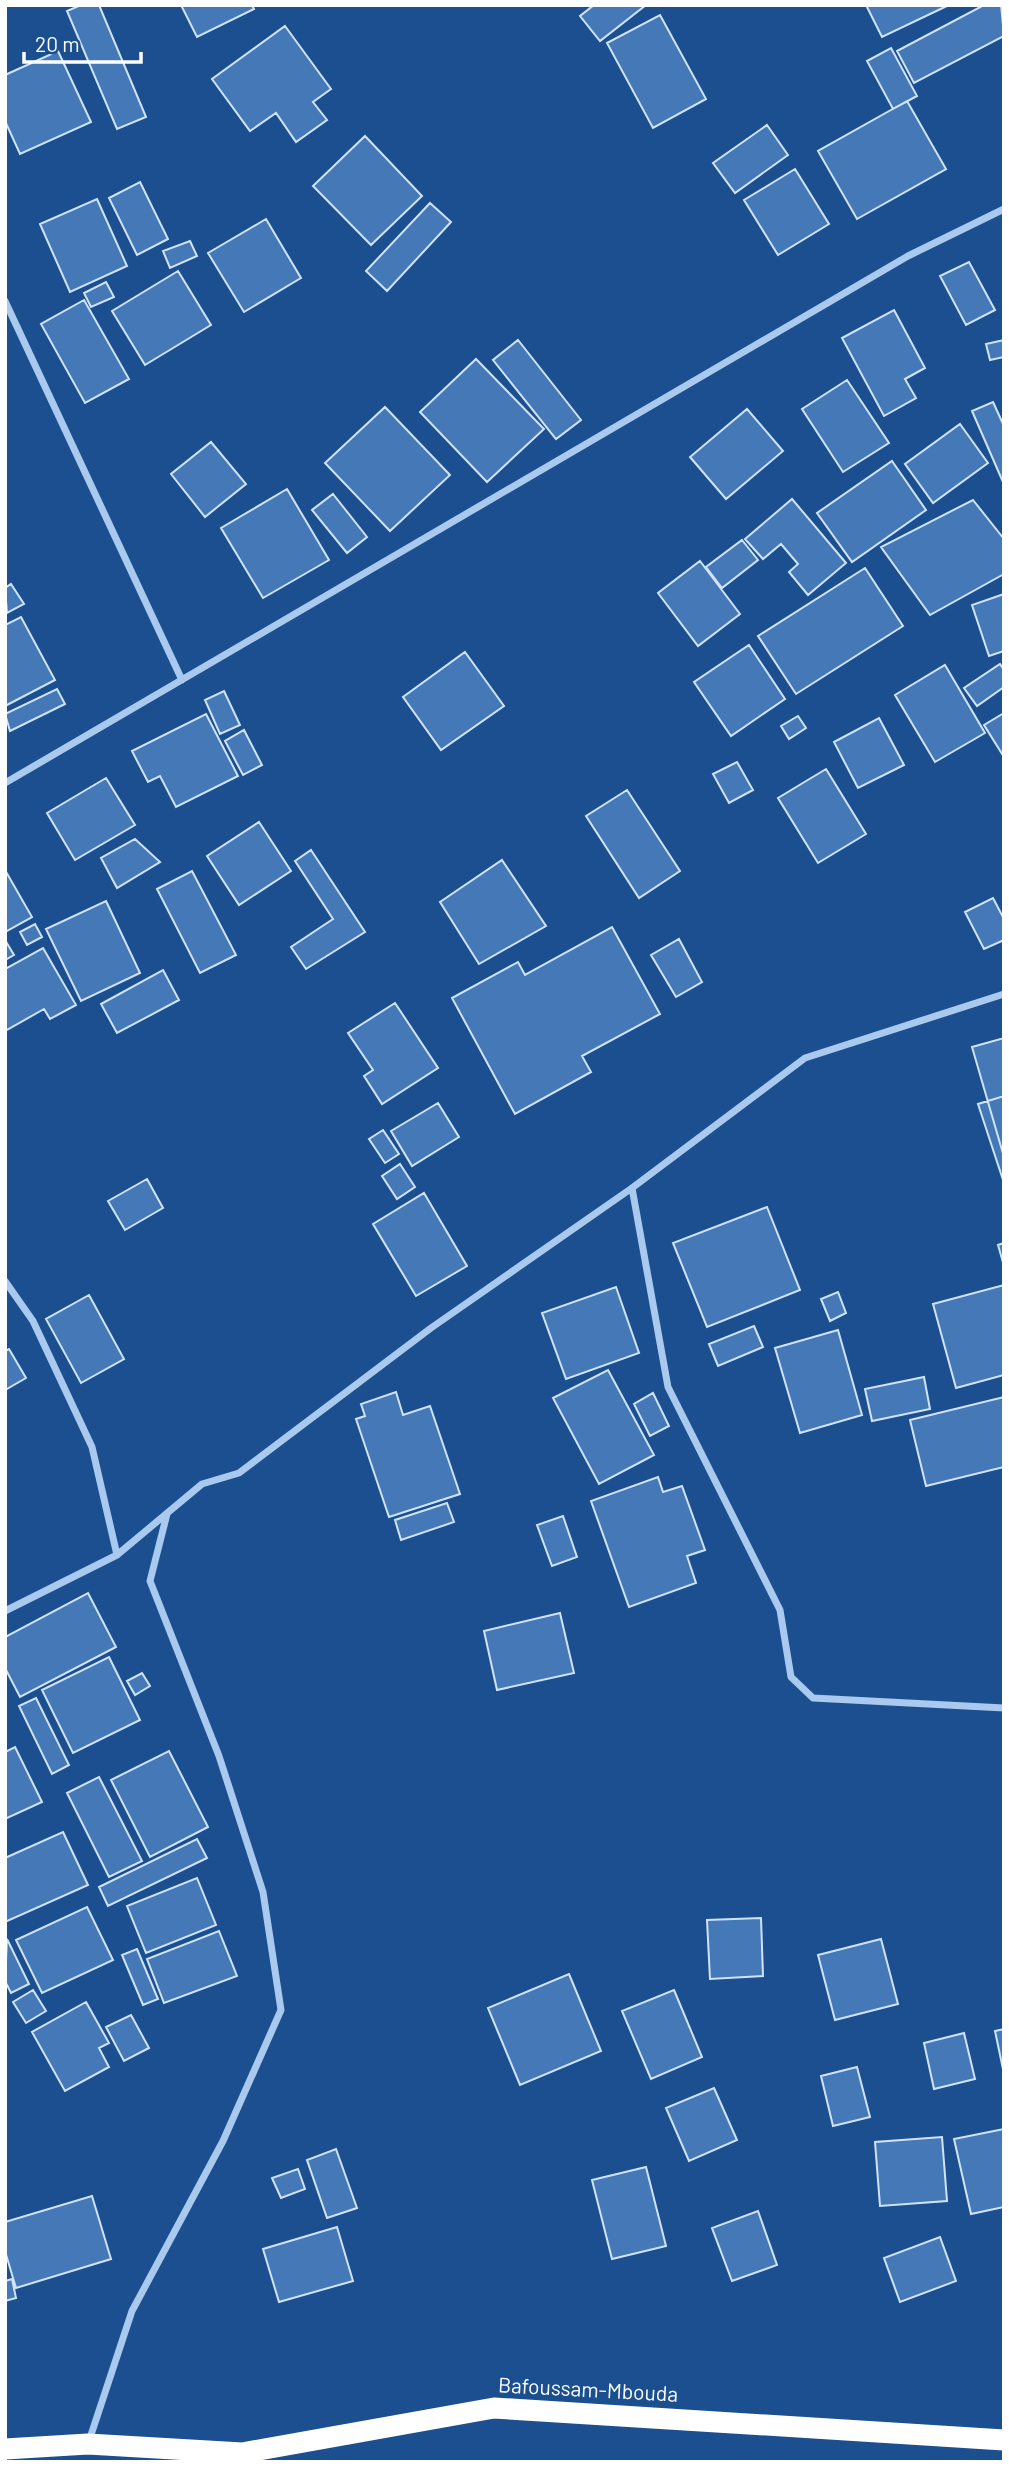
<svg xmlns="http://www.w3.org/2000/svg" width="1009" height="2467" font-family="Barlow,sans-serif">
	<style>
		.building { fill: #4478b7; stroke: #cfe3fa; stroke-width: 2 }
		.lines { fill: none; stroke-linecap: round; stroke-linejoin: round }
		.street { stroke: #a9c9ee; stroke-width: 7 }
		.highway { stroke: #fff; stroke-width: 21 }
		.labels { text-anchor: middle; stroke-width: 7; stroke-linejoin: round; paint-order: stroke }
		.street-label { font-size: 21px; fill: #fff; stroke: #1b4f8f }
	</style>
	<rect width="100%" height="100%" fill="#1b4f8f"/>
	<path class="building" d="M81,5h18l47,112 -29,12 -50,-118z
		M181,5h71l2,4 -57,28z
		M594,5h52l-46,36 -20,-25z
		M866,5h83l-67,32z
		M984,5h17l3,31 -90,47 -17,-32z
		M660,15l46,84 -53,29 -46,-85z
		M285,26l46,63 -18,13 14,18 -31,22 -20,-29 -26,18 -38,-52z
		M891,48l26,48 -24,13 -26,-48z
		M58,51l33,71 -71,32 -15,-33v-46z
		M907,101l39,68 -89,50 -39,-68z
		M767,125l21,30 -53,38 -22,-30z
		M365,136l57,60 -51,49 -58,-59z
		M795,169l34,55 -51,31 -34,-55z
		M140,182l28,57 -31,16 -28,-57z
		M97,199l30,67 -57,26 -30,-68z
		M430,203l21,19 -64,69 -21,-20z
		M266,219l35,59 -57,34 -36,-59z
		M190,241l7,15 -27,12 -7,-17z
		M969,262l26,48 -29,15 -26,-49z
		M178,271l33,54 -66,40 -33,-54z
		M106,282l8,15 -23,10 -7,-14z
		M84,300l45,79 -44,24 -44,-79z
		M894,310l31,58 -20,11 11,19 -32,18 -42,-78z
		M518,340l63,80 -25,19 -63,-79z
		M1004,340v17l-14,3 -4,-16z
		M476,359l68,70 -57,53 -67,-70z
		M847,380l42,63 -46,29 -41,-63z
		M993,402l11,24 -1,56 -31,-71z
		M385,407l65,68 -60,56 -65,-68z
		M747,409l36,42 -57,48 -36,-42z
		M960,424l28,39 -55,40 -28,-39z
		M211,442l35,42 -41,33 -34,-43z
		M892,461l34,49 -74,52 -35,-49z
		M287,489l42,71 -66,38 -42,-70z
		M333,494l34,43 -20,16 -35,-43z
		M792,499l54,64 -38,32 -19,-23 9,-8 -17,-20 -18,15 -18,-20z
		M973,500l31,39v35l-74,41 -49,-68z
		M742,540l16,20 -36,28 -16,-21z
		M700,561l40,53 -42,32 -40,-53z
		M865,568l38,58 -107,68 -38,-58z
		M11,584l13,20 -17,9 -2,-25z
		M1004,594v57l-15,5 -17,-51z
		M21,617l34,63 -50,26v-81z
		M749,645l36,54 -54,37 -37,-54z
		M465,652l39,54 -63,44 -38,-53z
		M1000,664l4,6v17l-27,19 -13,-18z
		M945,665l40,68 -50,29 -40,-67z
		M57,689l8,15 -55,27 -5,-17z
		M224,691l16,34 -20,9 -15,-34z
		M1004,713v44l-20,-32z
		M206,714l32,62 -62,31 -16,-31 -12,6 -16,-31z
		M798,716l8,12 -17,11 -8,-13z
		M879,718l25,47 -46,23 -24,-46z
		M244,730l18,35 -19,10 -18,-34z
		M737,762l16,28 -24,13 -16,-29z
		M826,769l40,65 -48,29 -40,-65z
		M106,778l29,47 -60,35 -28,-47z
		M627,790l53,81 -41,27 -53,-82z
		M259,822l32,49 -52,34 -32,-49z
		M135,839l25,23 -43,26 -16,-30z
		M311,850l54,82 -59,37 -15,-22 42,-28 -38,-58z
		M502,860l44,66 -67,38 -39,-62z
		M5,870l27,47 -27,15z
		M192,871l44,84 -36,18 -43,-84z
		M993,898l11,21v21l-20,9 -19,-37z
		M106,901l34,72 -59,28 -35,-72z
		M35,924l7,13 -15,8 -7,-13z
		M612,927l48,87 -78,42 9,16 -76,42 -63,-116 66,-36 7,13z
		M679,939l23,43 -26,15 -25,-42z
		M5,940l9,15 -9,5z
		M43,948l33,57 -26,14 -6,-10 -39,22v-62z
		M163,970l16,30 -62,33 -16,-29z
		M395,1003l43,65 -56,36 -18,-28 9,-6 -25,-37z
		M1004,1038v119l-32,-110z
		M1004,1096v87l-26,-79z
		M438,1103l21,34 -47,29 -21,-35z
		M383,1130l16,24 -14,9 -16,-24z
		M400,1164l15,23 -18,12 -15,-23z
		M147,1179l16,29 -38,22 -17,-29z
		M424,1193l43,73 -51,30 -43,-72z
		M767,1207l33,83 -93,37 -34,-84z
		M1004,1243v23l-6,-21z
		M1004,1285v90l-48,13 -23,-84z
		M616,1287l23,66 -73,26 -24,-66z
		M838,1292l8,21 -16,8 -9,-22z
		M89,1295l35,64 -43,24 -35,-64z
		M754,1326l9,21 -45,19 -9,-22z
		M838,1330l24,85 -62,18 -25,-85z
		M9,1349l17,29 -21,12v-39z
		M608,1370l46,85 -55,29 -46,-86z
		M924,1377l6,32 -58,12 -7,-32z
		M396,1392l7,23 27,-9 30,88 -71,23 -33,-98 9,-3 -4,-12z
		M653,1393l16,33 -19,10 -16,-32z
		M1004,1397v70l-78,19 -16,-66z
		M658,1477l5,15 19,-6 23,64 -18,6 9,27 -67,24 -38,-106z
		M447,1503l7,19 -53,18 -6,-20z
		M563,1516l14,41 -25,9 -15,-41z
		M88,1593l28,54 -96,50 -15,-29v-31z
		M560,1613l14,60 -77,17 -13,-59z
		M109,1657l31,63 -67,33 -31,-63z
		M142,1673l8,13 -15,9 -8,-14z
		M36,1698l33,67 -17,9 -33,-68z
		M15,1747l27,55 -37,17v-67z
		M169,1751l39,76 -58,30 -39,-77z
		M99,1777l43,84 -33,16 -42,-84z
		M63,1832l25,53 -83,37v-64z
		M197,1839l10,19 -99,48 -9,-19z
		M197,1878l19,47 -70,28 -19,-47z
		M87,1907l26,53 -71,33 -26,-53z
		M761,1918l2,58 -53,3 -3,-59z
		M219,1931l18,45 -73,27 -17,-44z
		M7,1939l22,45 -18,9 -6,-12z
		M881,1939l17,65 -63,16 -17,-65z
		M137,1949l21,50 -15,6 -21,-50z
		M569,1974l32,77 -81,34 -32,-77z
		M33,1990l13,21 -20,12 -13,-21z
		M674,1990l28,67 -51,22 -29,-68z
		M86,2002l23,41 -10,5 10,19 -44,24 -33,-59z
		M131,2015l18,33 -25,13 -18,-34z
		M1004,2029v45l-9,-43z
		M964,2033l11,46 -41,10 -10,-46z
		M857,2067l13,50 -37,9 -12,-50z
		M714,2088l23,52 -48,21 -23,-53z
		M1004,2129v78l-33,7 -17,-75z
		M942,2137l5,64 -67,5 -5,-64z
		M336,2149l21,59 -30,10 -20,-58z
		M646,2167l20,79 -54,13 -20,-79z
		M298,2169l7,20 -24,9 -9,-20z
		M92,2196l19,63 -95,29 -11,-37v-29z
		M758,2211l19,54 -45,16 -20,-53z
		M337,2227l16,54 -74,21 -16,-53z
		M940,2237l16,44 -56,21 -16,-44z
		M12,2279l4,19 -11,3v-20z"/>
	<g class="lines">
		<path class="street" d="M5,301l177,379
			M5,783l903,-527 96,-47
			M632,1188l36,199 112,223 11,67 22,21 191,10
			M5,1281l28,40 59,126 25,108
			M5,1611l112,-56 85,-71 37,-11 192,-145 201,-140 173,-130 199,-64
			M89,2441l43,-130 91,-170 58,-131 -18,-118 -44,-136 -69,-175 17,-67"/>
		<path class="highway" d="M5,2449l83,-5 154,9 252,-45 510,32"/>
	</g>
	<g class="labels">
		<g class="street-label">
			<text transform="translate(588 2390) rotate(3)" y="7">Bafoussam-Mbouda</text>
		</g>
	</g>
	<rect width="1009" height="2467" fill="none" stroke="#ffffff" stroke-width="14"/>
	<path d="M24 52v10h117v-10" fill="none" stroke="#ffffff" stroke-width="3.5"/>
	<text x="35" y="52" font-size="21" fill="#ffffff" stroke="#1b4f8f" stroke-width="5" paint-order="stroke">20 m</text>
</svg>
